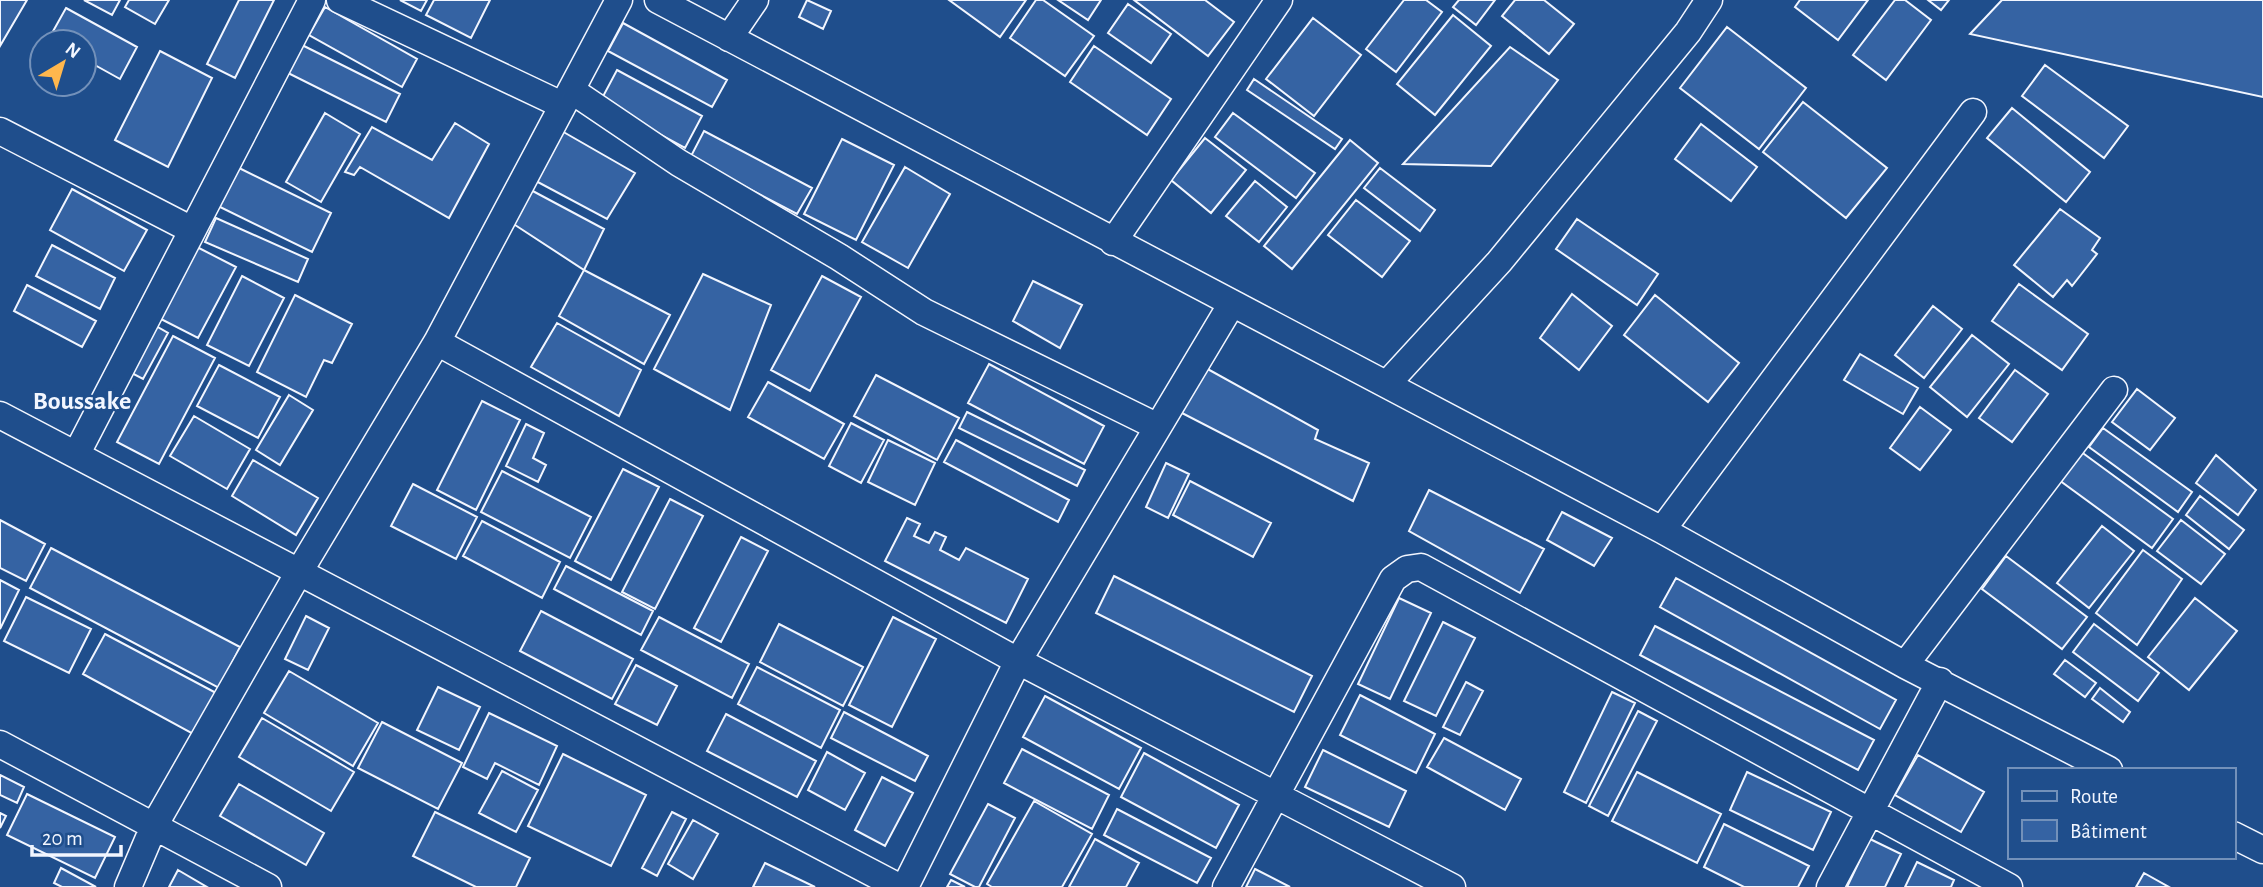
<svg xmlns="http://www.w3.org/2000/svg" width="2263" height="887" font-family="'Alegreya Sans',sans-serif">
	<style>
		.building { fill: #3563a3; stroke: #f2f6ff; stroke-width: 2 }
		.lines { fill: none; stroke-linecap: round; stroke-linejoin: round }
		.minor-casing { stroke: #f2f6ff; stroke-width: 29 }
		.minor { stroke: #1f4e8c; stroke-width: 26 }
		.labels { text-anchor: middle; stroke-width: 5; stroke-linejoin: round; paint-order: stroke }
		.neighbourhood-label { font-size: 26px; font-weight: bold; fill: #f2f6ff; stroke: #1f4e8c }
	</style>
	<rect width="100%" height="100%" fill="#1f4e8c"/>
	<path class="building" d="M0,0h27l-27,46z
		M84,0h36l-8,15z
		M129,0h40l-14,24 -30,-17z
		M239,0h35l-39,78 -28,-14z
		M400,0h27l-6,11z
		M434,0h56l-19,38 -45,-23z
		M807,0l24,11 -8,18 -24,-12z
		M949,0h77l-26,37z
		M1036,0h7l51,36 -29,40 -55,-38z
		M1058,0h43l-13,20z
		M1134,0h71l29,22 -26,34z
		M1404,0h22l16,12 -46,60 -30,-23z
		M1459,0h36l-19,25 -23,-18z
		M1515,0h29l30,24 -25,30 -47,-38z
		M1800,0h68l-30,40 -43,-33z
		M1895,0h10l26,20 -45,60 -33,-25z
		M1928,0h21l-8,10z
		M2002,0h261v97l-293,-63z
		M1128,4l43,30 -20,29 -43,-30z
		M325,7l92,52 -15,28 -93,-52z
		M66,8l71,39 -17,32 -36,-20v-17h-37z
		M1453,15l38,31 -56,69 -38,-31z
		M1313,18l48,37 -47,61 -48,-37z
		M623,23l104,57 -15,27 -104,-56z
		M1727,27l79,61 -47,61 -79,-61z
		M302,45l98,49 -14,28 -98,-49z
		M1094,46l77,53 -24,36 -77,-53z
		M1510,47l48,33 -67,86 -88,-2z
		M160,51l52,27 -44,89 -53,-27z
		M2045,65l83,61 -24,32 -82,-62z
		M617,70l85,46 -17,32 -85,-46z
		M1254,79l88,60 -7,10 -88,-59z
		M1803,102l84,66 -41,50 -83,-66z
		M2012,108l78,64 -24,30 -79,-64z
		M325,113l35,21 -39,68 -35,-20z
		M1233,113l82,60 -19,25 -81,-61z
		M455,123l34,21 -40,74 -89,-51 -6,8 -9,-3 27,-45 60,33z
		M1701,124l56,43 -26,34 -56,-42z
		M560,130l75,43 -28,46 -73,-39z
		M704,131l108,57 -15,26 -107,-56z
		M1205,138l41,32 -35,43 -40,-33z
		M842,139l52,26 -38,75 -52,-26z
		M1350,140l28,23 -86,106 -28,-23z
		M237,167l94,46 -19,39 -94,-46z
		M905,167l45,27 -42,74 -46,-26z
		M1380,168l55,42 -15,21 -56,-43z
		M1255,181l32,26 -28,35 -33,-26z
		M72,189l75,41 -23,41 -74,-41z
		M529,189l75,40 -20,41 -72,-47z
		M1356,200l54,41 -28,36 -54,-42z
		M2060,209l40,29 -8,12 5,4 -25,32 -5,-6 -14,17 -39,-32z
		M216,218l92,41 -10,23 -93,-40z
		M1577,219l81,55 -21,31 -81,-56z
		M52,245l63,33 -15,31 -64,-33z
		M195,246l41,21 -38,71 -41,-21z
		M584,270l86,45 -26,49 -85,-48z
		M703,274l68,31 -41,105 -76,-41z
		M242,276l42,22 -35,68 -42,-21z
		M822,276l39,21 -51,94 -39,-21z
		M1033,281l49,24 -22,43 -47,-27z
		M2019,284l69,50 -26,36 -70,-49z
		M27,285l69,36 -14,26 -68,-36z
		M1572,294l40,32 -33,44 -39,-32z
		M295,295l57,29 -20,39 -8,-3 -18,37 -49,-25z
		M1655,295l84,68 -31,39 -84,-67z
		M1933,306l29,23 -38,49 -29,-23z
		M149,322l19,11 -25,46 -19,-10z
		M557,323l84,47 -22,46 -88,-49z
		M1972,335l37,29 -42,53 -37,-30z
		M173,336l42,22 -56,106 -42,-22z
		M1860,354l58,34 -15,26 -59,-34z
		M989,364l115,62 -20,38 -116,-61z
		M219,365l61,32 -22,41 -61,-32z
		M1204,367l114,63 -3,9 54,24 -16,38 -173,-89z
		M2015,370l33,24 -36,48 -33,-24z
		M876,375l83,43 -22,42 -83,-44z
		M768,382l76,42 -20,35 -76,-42z
		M2137,389l38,29 -25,32 -38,-28z
		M289,395l24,15 -33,55 -24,-15z
		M482,401l38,19 -44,90 -39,-20z
		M1920,407l31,23 -31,40 -30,-22z
		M967,412l118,58 -8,16 -118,-58z
		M194,416l56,33 -23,40 -57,-33z
		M851,423l33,17 -23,43 -32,-17z
		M526,424l18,9 -11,25 13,7 -8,17 -32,-16z
		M2103,428l89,64 -14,20 -89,-65z
		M888,440l47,23 -20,42 -47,-23z
		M956,440l113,60 -11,22 -114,-60z
		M2080,451l93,68 -21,29 -93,-68z
		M2216,455l40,35 -18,25 -42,-32z
		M253,460l65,38 -22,37 -64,-39z
		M1166,463l23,11 -21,44 -22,-11z
		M623,469l36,18 -48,93 -36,-19z
		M502,471l89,46 -21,41 -89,-46z
		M1190,481l81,42 -18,34 -80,-42z
		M413,484l64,33 -21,42 -65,-33z
		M1429,490l115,59 -24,44 -111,-62z
		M2200,496l44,34 -15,19 -43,-34z
		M670,499l33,17 -48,93 -33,-17z
		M1562,512l50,26 -18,28 -47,-26z
		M907,518l13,6 -6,12 15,7 6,-11 11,5 -6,13 19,10 7,-12 62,31 -22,44 -121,-62z
		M0,520l45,24 -19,37 -26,-13z
		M2181,520l44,34 -24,30 -44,-33z
		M482,521l78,41 -18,36 -79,-42z
		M2102,526l32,25 -45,57 -32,-25z
		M741,537l27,14 -47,91 -27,-14z
		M51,548l189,99 -21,41 -189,-100z
		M2143,550l39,29 -45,66 -41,-32z
		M2006,556l81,61 -25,32 -80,-60z
		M566,566l87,45 -12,24 -87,-46z
		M1114,576l198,100 -18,36 -198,-99z
		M1676,578l220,122 -16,29 -220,-122z
		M0,580l19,10 -19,39z
		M26,597l65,32 -22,44 -65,-32z
		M1399,598l32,15 -41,86 -32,-15z
		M2195,598l42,33 -48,59 -41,-33z
		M541,611l92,48 -21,40 -92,-48z
		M306,616l23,12 -21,42 -23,-11z
		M659,617l90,47 -17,34 -91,-48z
		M893,617l43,22 -44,88 -43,-22z
		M1443,622l32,16 -39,78 -32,-15z
		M779,624l84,43 -20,39 -83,-44z
		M2094,624l65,49 -21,28 -65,-49z
		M1655,626l219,114 -16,30 -218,-115z
		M105,634l113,60 -23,41 -112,-61z
		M2065,660l31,23 -11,14 -31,-23z
		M636,665l41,21 -20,39 -42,-21z
		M757,667l83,43 -19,38 -83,-44z
		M289,671l89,52 -25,43 -89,-53z
		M1466,682l17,9 -23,44 -17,-8z
		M438,687l42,20 -21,43 -42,-20z
		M2100,688l30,24 -7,10 -31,-23z
		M1612,692l23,11 -49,100 -22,-11z
		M1360,695l75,39 -19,39 -76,-38z
		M1045,696l96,52 -22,41 -96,-52z
		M1638,711l19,10 -49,95 -19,-10z
		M844,712l84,44 -13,25 -84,-43z
		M489,713l68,33 -18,39 -44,-22 -8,16 -24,-12z
		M726,714l90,47 -19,36 -90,-46z
		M262,718l92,54 -23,39 -92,-54z
		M382,722l80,41 -24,46 -80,-41z
		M1444,738l77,41 -16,31 -78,-43z
		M1022,749l87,46 -17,34 -88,-46z
		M1323,750l83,41 -17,36 -84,-40z
		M827,752l38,21 -20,37 -37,-20z
		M1144,753l95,52 -23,43 -95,-51z
		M563,754l83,41 -35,71 -83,-40z
		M1918,755l66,37 -23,40 -66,-37z
		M502,771l36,19 -22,42 -37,-19z
		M1637,772l84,42 -24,49 -85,-42z
		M1747,772l84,40 -18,38 -83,-40z
		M0,775l24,12 -7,16 -17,-8z
		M882,777l31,16 -28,53 -30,-16z
		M239,784l85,49 -18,32 -86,-49z
		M27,794l88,43 -20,41 -88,-43z
		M1034,801l58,33 -30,53h-70l-5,-3z
		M988,804l27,14 -36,69h-4l-25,-13z
		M1117,809l94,49 -14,25 -93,-48z
		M435,812l95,46 -14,29h-40l-63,-31z
		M672,812l14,7 -29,57 -15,-8z
		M0,813l6,3 -6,12z
		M693,820l25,14 -25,45 -25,-15z
		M1724,824l85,42 -11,21h-54l-40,-20z
		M1095,839l44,24 -13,24h-57z
		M1870,839l31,15 -16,33h-38z
		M1917,862l37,18 -3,7h-46z
		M765,863l50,24h-62z
		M61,868l35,19h-34l-8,-4z
		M1255,869l35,18h-44z
		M178,870l29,17h-38z
		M2144,873l25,14h-33z
		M951,880l14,7h-18z"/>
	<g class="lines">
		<defs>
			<path id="minor" d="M340,0l222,105
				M658,0l1004,530 243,135 204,105
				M729,38l26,-38
				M571,90l108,73 160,94 85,55 234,115
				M0,131l192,99
				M1113,242l166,-242
				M437,342l581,319 434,226
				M1387,384l112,-122 189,-230 21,-32
				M0,415l899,472
				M76,455l236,-455
				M1662,530l311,-418
				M1905,665l209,-275
				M0,744l268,143
				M2233,835l30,15
				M128,887l26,-61 145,-254 138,-230 182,-342
				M905,887l113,-226 213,-356
				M1226,887l167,-308 14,-10 14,-2 588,320
				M1830,887l110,-206"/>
		</defs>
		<use href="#minor" class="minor-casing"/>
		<use href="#minor" class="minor"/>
	</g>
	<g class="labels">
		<g class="neighbourhood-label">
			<text x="82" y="409">Boussake</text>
		</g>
	</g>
	<rect x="2008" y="768" width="228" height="91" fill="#1f4e8c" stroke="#7391ba" stroke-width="2"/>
	<rect x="2022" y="791" width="35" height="10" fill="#1f4e8c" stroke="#7391ba" stroke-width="2"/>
	<text x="2070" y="803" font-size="21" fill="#f2f6ff">Route</text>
	<rect x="2022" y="820" width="35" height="21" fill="#3563a3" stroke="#7391ba" stroke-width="2"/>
	<text x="2070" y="838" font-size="21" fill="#f2f6ff">Bâtiment</text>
	<g transform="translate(63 63) rotate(38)"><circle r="33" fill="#1f4e8c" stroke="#7391ba" stroke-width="2"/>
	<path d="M0-5L12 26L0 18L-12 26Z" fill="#ffb74d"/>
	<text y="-10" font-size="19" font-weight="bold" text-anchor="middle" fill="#f2f6ff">N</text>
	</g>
	<path d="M32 845v10h89v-10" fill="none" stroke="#f2f6ff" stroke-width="3.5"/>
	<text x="42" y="845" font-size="21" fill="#f2f6ff" stroke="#1f4e8c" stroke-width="5" paint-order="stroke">20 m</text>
</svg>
